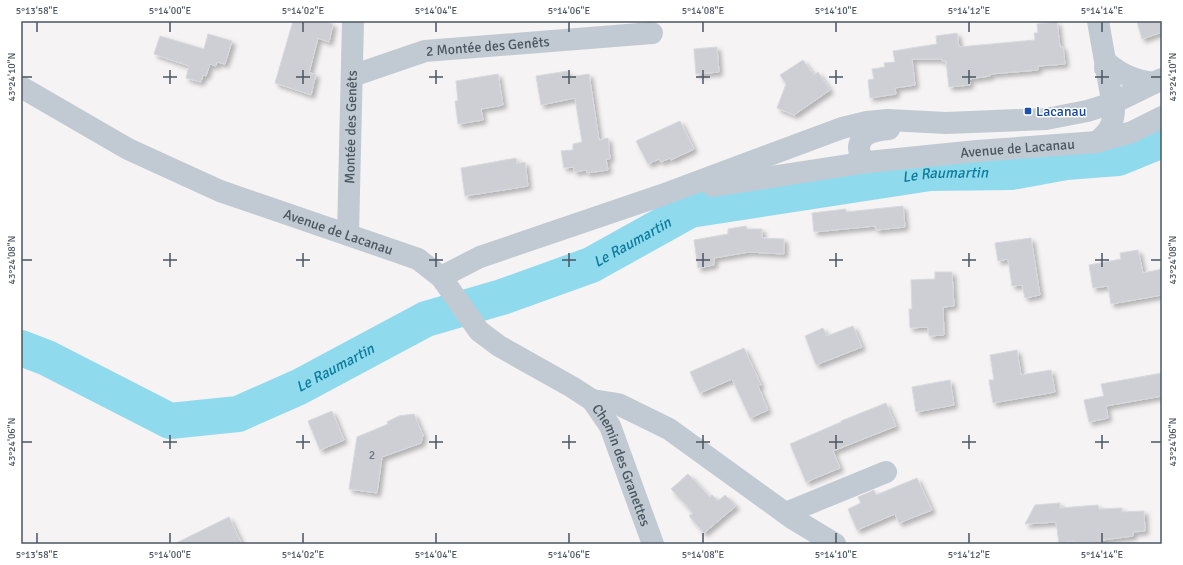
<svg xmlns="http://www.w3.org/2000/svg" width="1183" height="565" font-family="Signika,sans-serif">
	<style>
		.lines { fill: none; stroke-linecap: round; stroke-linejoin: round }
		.river { stroke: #90daee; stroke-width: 36 }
		.building { fill: #cdcfd5; stroke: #d7d9de; filter: url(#shadow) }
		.minor { stroke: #c1cad2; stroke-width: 22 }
		.tertiary { stroke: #c1cad2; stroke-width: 22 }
		.ticks { fill: none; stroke: #4a5661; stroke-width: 1.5 }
		.transit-dot { fill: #1a4fb4; stroke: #fff; stroke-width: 1.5 }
		.labels { text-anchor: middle; stroke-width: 3; stroke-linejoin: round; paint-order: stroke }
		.number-label { font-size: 12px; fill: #6b747e }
		.street-label { font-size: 14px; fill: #4a5661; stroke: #fff }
		.transit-label { font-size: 14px; fill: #164399; stroke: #fff; text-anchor: start }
		.water-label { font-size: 15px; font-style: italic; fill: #0c7c9b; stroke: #fff }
		.neatline { fill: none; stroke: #4a5661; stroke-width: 1.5 }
		.ticks-label { font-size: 10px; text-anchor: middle; fill: #4a5661 }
	</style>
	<defs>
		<filter id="shadow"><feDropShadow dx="3.5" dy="3.5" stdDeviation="2" flood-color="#0004"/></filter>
	</defs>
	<rect width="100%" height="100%" fill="#f5f3f3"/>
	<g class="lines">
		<path class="river" id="s1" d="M21,348l26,10 123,63 68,-7 61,-27 127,-68 76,-22 89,-32 99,-55 240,-37 81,-1 55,-10 52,-4 44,-18"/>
	</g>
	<path class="building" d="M293,21h28l12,3 -4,18 -11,-4 -9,35 7,1 -5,21 -36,-12z
		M1137,21h25v11l-20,7z
		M1057,22l3,25h3l2,17 -27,2v4l-48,4v2l-21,3 1,6 -21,2 -3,-26h-4v-2h-30l3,26 -20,3 1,6 -26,4 -2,-18 6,-1 -2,-10 13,-2 -1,-4 11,-1 -2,-11 44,-7 -1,-8 21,-3 2,14 76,-7 -1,-7h4l-1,-9z
		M208,34l24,7 -7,23 -8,-2 -1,4 -6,-2 -4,12 -3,-1 -2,7 -15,-4 3,-12 -35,-12 6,-18 44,13z
		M717,47l2,25 -23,2 -2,-25z
		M803,60l11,15 4,-3 12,18 -36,25 -17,-7 9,-24 -6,-9z
		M568,71l1,6 20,-3 10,66 9,-2 2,21h-4l2,11 -21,3 -1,-3 -12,2v-5l-10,1 -3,-17 12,-1v-6l9,-2 -7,-44 -34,7 -5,-29z
		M498,74l5,31 -22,4 2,11 -25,4 -3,-23h3l-2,-20z
		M680,121l14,28 -23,11 -1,-2 -9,4 -2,-3 -11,5 -12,-23z
		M516,158l1,6 8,-2 3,24 -63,10 -4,-28z
		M903,206l2,21 -29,3 -1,-4 -61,6 -2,-19 34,-4v3z
		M746,226l1,3h15v9l22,1v15l-35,-2 -35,6v7l-16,3 -4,-28 34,-6v-5z
		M1031,238l9,57 -15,3 -3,-13 -10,1 -4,-27 -10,2 -3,-18z
		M1138,250l5,23 19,-4v26l-51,9 -3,-18 -15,2 -4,-23 32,-6 -1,-6z
		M935,272h17l2,34 -11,1 1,28 -15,1 -1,-9 -18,1 -1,-19h3l-1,-29 24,-1z
		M853,326l9,21 -46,18 -11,-29 18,-8 4,8z
		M744,348l17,37 -3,1 10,24 -18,8 -18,-39 -32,14 -10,-21z
		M1017,350l4,25 30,-5 4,22 -62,11 -4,-23h5l-4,-25z
		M1162,373v23l-56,10 2,12 -19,4 -5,-22 20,-4 -3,-12z
		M950,380l4,25 -38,7 -4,-25z
		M886,403l10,23 -63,25 7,17 -34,14 -16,-38 51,-22v-1z
		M332,411l12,29 -24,10 -12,-29z
		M414,414l9,21 -2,8 -39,14 -5,36 -28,-4 8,-52 31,-13 -1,-2 12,-6z
		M688,474l22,23 2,-2 6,6 7,-6 11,11 -32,27 -15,-17 4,-3 -22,-24z
		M917,478l15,32 -33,13 -4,-9 -38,16 -9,-21 13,-6 -3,-6 16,-7 2,5z
		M1060,503v5l38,-3 1,4 23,-1v4l22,-1 1,20 -12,1v4l-31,4v3l-27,1 -1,-3 -15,2 -3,-21 -31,2 10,-19z
		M229,517l13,27h-68z"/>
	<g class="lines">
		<g class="minor">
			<path d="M1105,68l1,-6c16,13 27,18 48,21"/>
			<path id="s2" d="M352,76l73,-25 227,-18"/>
			<path d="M1097,142c11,-10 15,-14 17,-30l-16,-91"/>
			<path d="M868,162c-6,-4 -9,-7 -9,-15 2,-15 18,-17 30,-18"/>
			<path id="s3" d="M713,186l155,-24 109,-11 120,-9 35,-10 30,-15"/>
			<path id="s4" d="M348,234l5,-213"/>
			<path d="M441,277l39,-20 182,-62 180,-67 25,-6 21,-2 58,3 100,-4 41,-8 26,-8 49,-24"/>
			<path d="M592,400l26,4 51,25 123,89 43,26"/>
			<path d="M786,513l100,-41"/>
		</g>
		<path class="tertiary" id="s5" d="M21,87l107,62 92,42 198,68 23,18 38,54 20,15 73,41 20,13 18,26 43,118"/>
	</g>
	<path class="ticks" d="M37,22v10M170,22v10M303,22v10M436,22v10M569,22v10M703,22v10M836,22v10M969,22v10M1102,22v10M170,70v14M303,70v14M436,70v14M569,70v14M703,70v14M836,70v14M969,70v14M1102,70v14M22,77h10M163,77h14M296,77h14M429,77h14M562,77h14M696,77h14M829,77h14M962,77h14M1095,77h14M1151,77h10M170,253v14M303,253v14M436,253v14M569,253v14M703,253v14M836,253v14M969,253v14M1102,253v14M22,260h10M163,260h14M296,260h14M429,260h14M562,260h14M696,260h14M829,260h14M962,260h14M1095,260h14M1151,260h10M170,435v14M303,435v14M436,435v14M569,435v14M703,435v14M836,435v14M969,435v14M1102,435v14M22,442h10M163,442h14M296,442h14M429,442h14M562,442h14M696,442h14M829,442h14M962,442h14M1095,442h14M1151,442h10M37,533v10M170,533v10M303,533v10M436,533v10M569,533v10M703,533v10M836,533v10M969,533v10M1102,533v10"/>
	<rect class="transit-dot" x="1024" y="107" width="8" height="8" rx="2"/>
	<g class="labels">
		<g class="number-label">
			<text x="372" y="459">2</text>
		</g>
		<g class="street-label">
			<text dy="5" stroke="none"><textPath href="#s2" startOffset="140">2 Montée des Genêts</textPath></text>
			<text dy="5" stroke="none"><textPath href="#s4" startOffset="107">Montée des Genêts</textPath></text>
			<text dy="5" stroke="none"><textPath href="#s3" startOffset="307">Avenue de Lacanau</textPath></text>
			<text dy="5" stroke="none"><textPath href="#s5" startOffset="350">Avenue de Lacanau</textPath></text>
			<text dy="5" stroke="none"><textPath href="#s5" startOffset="734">Chemin des Granettes</textPath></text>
		</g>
		<g class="transit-label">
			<text x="1036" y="116">Lacanau</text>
		</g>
		<g class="water-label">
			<text dy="5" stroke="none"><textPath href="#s1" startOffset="990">Le Raumartin</textPath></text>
			<text dy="5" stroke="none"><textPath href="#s1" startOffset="666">Le Raumartin</textPath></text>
			<text dy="5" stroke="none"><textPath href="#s1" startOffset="342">Le Raumartin</textPath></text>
		</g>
	</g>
	<rect width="1183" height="565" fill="none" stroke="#ffffff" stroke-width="44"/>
	<rect x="22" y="22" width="1139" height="521" class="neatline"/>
	<g class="ticks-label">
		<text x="37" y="14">5°13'58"E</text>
		<text x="170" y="14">5°14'00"E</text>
		<text x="303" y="14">5°14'02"E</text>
		<text x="436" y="14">5°14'04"E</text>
		<text x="569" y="14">5°14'06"E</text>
		<text x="703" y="14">5°14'08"E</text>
		<text x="836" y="14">5°14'10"E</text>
		<text x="969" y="14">5°14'12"E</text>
		<text x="1102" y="14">5°14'14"E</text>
		<text transform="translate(11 77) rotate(-90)" y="4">43°24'10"N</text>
		<text transform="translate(1172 77) rotate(-90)" y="4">43°24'10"N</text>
		<text transform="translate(11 260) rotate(-90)" y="4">43°24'08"N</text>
		<text transform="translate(1172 260) rotate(-90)" y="4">43°24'08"N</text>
		<text transform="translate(11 442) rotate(-90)" y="4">43°24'06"N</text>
		<text transform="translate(1172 442) rotate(-90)" y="4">43°24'06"N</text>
		<text x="37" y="558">5°13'58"E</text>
		<text x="170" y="558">5°14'00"E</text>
		<text x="303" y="558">5°14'02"E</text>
		<text x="436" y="558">5°14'04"E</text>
		<text x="569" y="558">5°14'06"E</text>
		<text x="703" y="558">5°14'08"E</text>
		<text x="836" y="558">5°14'10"E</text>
		<text x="969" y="558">5°14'12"E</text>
		<text x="1102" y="558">5°14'14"E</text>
	</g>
</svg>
